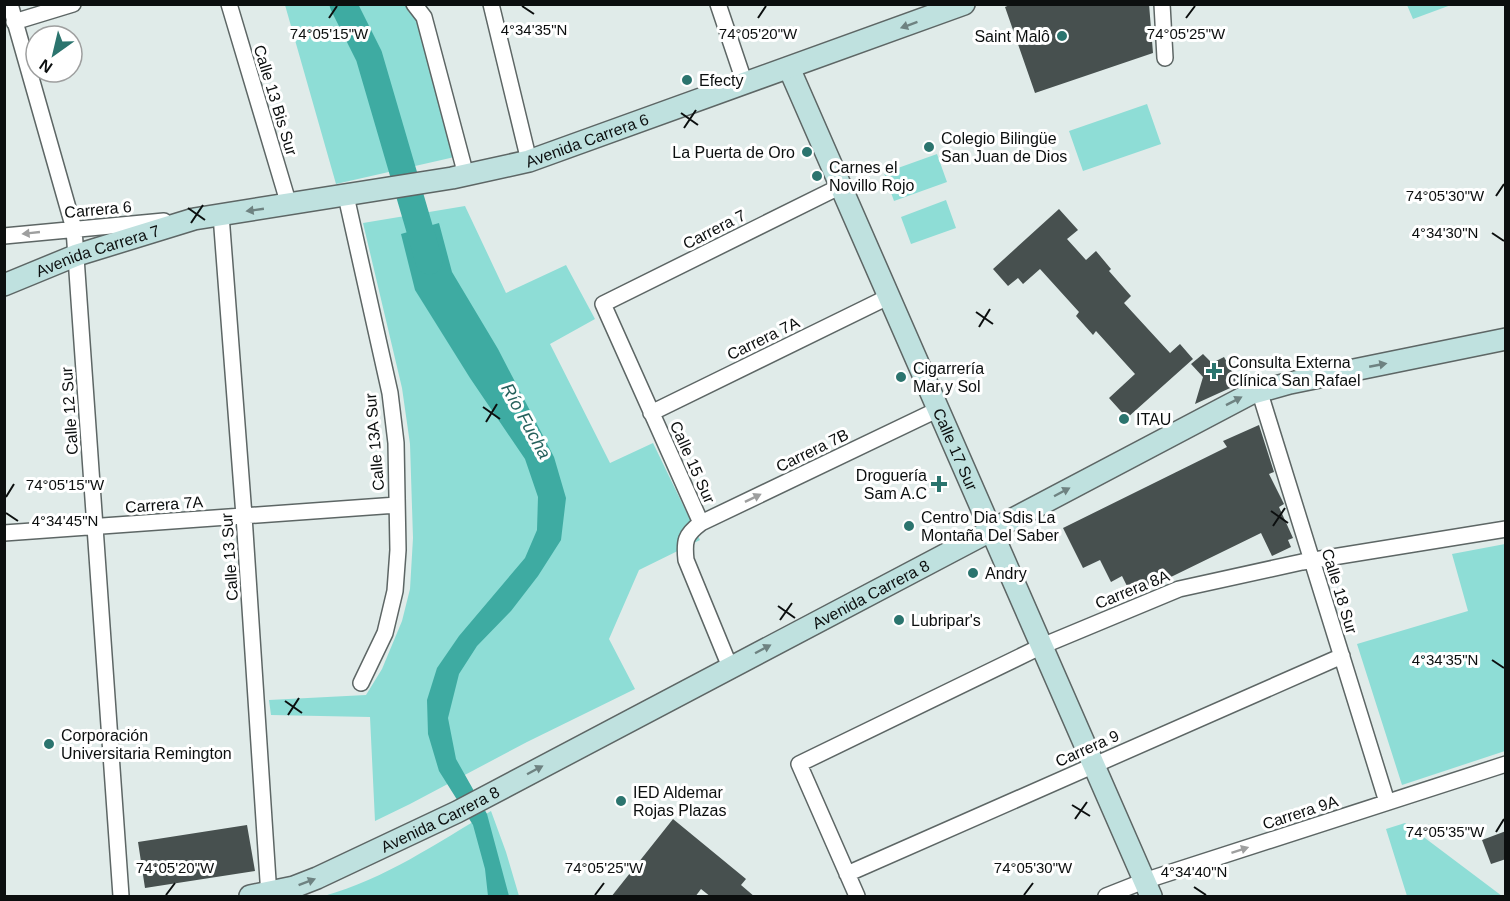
<svg xmlns="http://www.w3.org/2000/svg" width="1510" height="901" font-family="Arial,sans-serif">
	<style>
		.green { fill: #8eddd6 }
		.water { fill: #3eaba2 }
		.lines { fill: none; stroke-linecap: round; stroke-linejoin: round }
		.river { stroke: #3eaba2; stroke-width: 27 }
		.building { fill: #47504f }
		.street-casing { stroke: #5d6665; stroke-width: 18 }
		.secondary-casing { stroke: #5d6665; stroke-width: 24 }
		.street { stroke: #fff; stroke-width: 15 }
		.secondary { stroke: #bfe1df; stroke-width: 21 }
		.oneway { fill: #6e8281 }
		.oneway2 { fill: #9e9f9f }
		.ticks { fill: none; stroke: #0c0f0f; stroke-width: 2 }
		.poi-dot { fill: #2b746e; stroke: #fff; stroke-width: 2 }
		.labels { text-anchor: middle; stroke-width: 6; stroke-linejoin: round; paint-order: stroke }
		.poi-label { font-size: 16px; fill: #0c0f0f; stroke: #fff; text-anchor: start }
		.street-label { font-size: 16px; fill: #0c0f0f; stroke: #fff }
		.water-label { font-size: 18px; font-style: italic; fill: #26615c; stroke: #fff }
		.ticks-label { font-size: 15px; text-anchor: middle; fill: #0c0f0f; stroke: #fff; stroke-width: 6; stroke-linejoin: round; paint-order: stroke }
	</style>
	<rect width="100%" height="100%" fill="#e0ebe9"/>
	<path class="green" d="M285,5h141l33,151 -123,28z
		M1407,5h44l-38,14z
		M1147,104l14,40 -78,27 -14,-40z
		M937,154l10,28 -53,19 -10,-28z
		M946,200l10,28 -45,16 -10,-27z
		M465,206l41,87 60,-28 29,54 -45,25 60,119 43,-20 47,97 -61,30 -30,69 26,50 -108,53 -117,62 -35,17 -5,-104 -99,-2 -2,-15 97,-5 16,-26 20,-48 8,-32 3,-51 -3,-94 -8,-56 -39,-165z
		M1505,544v207l-103,34 -45,-141 111,-33 -16,-57z
		M491,811l15,41 13,44h-195c61,-17 113,-53 167,-85z
		M1405,823l97,73h-95l-21,-67z"/>
	<path class="water" d="M439,223l13,49 46,77 56,108 12,41 -5,42 -23,36 -27,35 -34,35 -18,28 -11,44 8,41 31,55 22,82h-21l-3,-27 -12,-44 -34,-54 -11,-37 -1,-34 10,-32 22,-32 66,-78 12,-28 1,-33 -13,-38 -55,-81 -55,-88 -14,-56z"/>
	<g class="lines">
		<path class="river" d="M343,4l26,52 60,205"/>
	</g>
	<path class="building" d="M1012,4h137l4,49 -118,40 -30,-86z
		M1059,209l19,21 -11,9 19,21 10,-9 15,18 -2,2 22,25 -7,7 46,50 10,-9 13,15 -66,59 -18,-20 26,-24 -39,-43 -3,4 -17,-19 3,-4 -39,-43 -17,15 -5,-6 -10,8 -15,-17z
		M1203,354l9,9 12,-6 15,27 -44,20 8,-27 -12,-13z
		M1259,425l15,47 -5,2 15,30 -5,3 14,31 -5,2 3,7 -19,9 -11,-23 -129,63 -10,-20 -11,6 -11,-22 -17,8 -20,-40 164,-81 -4,-6z
		M673,819l73,60 -5,6 14,12h-44l-10,-8 -6,8h-84z
		M247,825l8,46 -110,17 -7,-46z
		M1506,831v28l-15,5 -9,-24z"/>
	<g class="lines">
		<defs>
			<path id="street" d="M10,4l64,225 47,667
				M229,4l60,201
				M414,4l10,13 39,147 1,12
				M491,4l38,157
				M718,4l27,80
				M1162,4l3,54
				M14,22l59,-18
				M346,196l44,197 6,50 2,107 -3,41 -10,42 -24,50
				M221,215l23,301 25,380
				M4,236l160,-15
				M1259,390l128,412
				M651,413l239,-117
				M701,523l-98,-219 238,-118
				M4,533l393,-28
				M730,667l-44,-107c-2,-19 -1,-25 15,-37l238,-114
				M847,874l495,-218
				M857,896l-58,-132 243,-118 137,-57 123,-27 204,-33
				M1106,896l38,-15 362,-117"/>
			<g id="secondary">
				<path id="s1" d="M789,68l362,828"/>
				<path id="s2" d="M4,285l73,-30 117,-36 258,-41 77,-17 435,-157"/>
				<path id="s3" d="M250,896l44,-9 23,-9 140,-66 793,-418 40,-11 216,-44"/>
			</g>
		</defs>
		<use href="#street" class="street-casing"/>
		<use href="#secondary" class="secondary-casing"/>
		<use href="#street" class="street"/>
		<use href="#secondary" class="secondary"/>
	</g>
	<defs><path id="oneway-solid" d="M-6-.8H1V-3.2L6.5 0L1 3.2V.8H-6Z" transform="scale(1.5)"/></defs>
	<g class="oneway">
		<use href="#oneway-solid" transform="translate(909 25) rotate(160)"/>
		<use href="#oneway-solid" transform="translate(255 210) rotate(172)"/>
		<use href="#oneway-solid" transform="translate(1378 365) rotate(-11)"/>
		<use href="#oneway-solid" transform="translate(1234 401) rotate(-27)"/>
		<use href="#oneway-solid" transform="translate(1062 492) rotate(-28)"/>
		<use href="#oneway-solid" transform="translate(763 649) rotate(-28)"/>
		<use href="#oneway-solid" transform="translate(535 770) rotate(-28)"/>
		<use href="#oneway-solid" transform="translate(307 882) rotate(-21)"/>
	</g>
	<g class="oneway2">
		<use href="#oneway-solid" transform="translate(31 233) rotate(174)"/>
		<use href="#oneway-solid" transform="translate(753 498) rotate(-26)"/>
		<use href="#oneway-solid" transform="translate(1240 850) rotate(-18)"/>
	</g>
	<path class="ticks" d="M522,6l12,8M329,18l8,-12M758,18l8,-12M1186,18l9,-12M681,113l17,12M684,128l12,-18M1496,196l8,-12M188,208l17,12M191,223l12,-18M1492,233l12,8M976,312l17,12M979,327l11,-18M483,407l17,12M486,422l11,-18M6,497l8,-13M1271,511l17,12M6,513l12,8M1273,526l12,-18M778,606l17,12M780,620l12,-17M1492,660l12,8M285,701l17,12M288,715l11,-17M1072,805l18,11M1075,819l12,-17M1496,832l8,-13M1194,887l12,8M166,895l9,-12M595,895l9,-12M1024,895l9,-12"/>
	<g class="poi-dot">
		<circle cx="1062" cy="36" r="6"/>
		<circle cx="687" cy="80" r="6"/>
		<circle cx="929" cy="147" r="6"/>
		<circle cx="807" cy="152" r="6"/>
		<circle cx="817" cy="176" r="6"/>
		<path d="M1211 362h6v6h6v6h-6v6h-6v-6h-6v-6h6z"/>
		<circle cx="901" cy="377" r="6"/>
		<circle cx="1124" cy="419" r="6"/>
		<path d="M936 475h6v6h6v6h-6v6h-6v-6h-6v-6h6z"/>
		<circle cx="909" cy="526" r="6"/>
		<circle cx="973" cy="573" r="6"/>
		<circle cx="899" cy="620" r="6"/>
		<circle cx="49" cy="744" r="6"/>
		<circle cx="621" cy="801" r="6"/>
	</g>
	<g class="labels">
		<g class="poi-label">
			<text x="1050" y="42" text-anchor="end">Saint Malô</text>
			<text x="699" y="86">Efecty</text>
			<text x="941" y="144">Colegio Bilingüe<tspan x="941" dy="18">San Juan de Dios</tspan></text>
			<text x="795" y="158" text-anchor="end">La Puerta de Oro</text>
			<text x="829" y="173">Carnes el<tspan x="829" dy="18">Novillo Rojo</tspan></text>
			<text x="1228" y="368">Consulta Externa<tspan x="1228" dy="18">Clínica San Rafael</tspan></text>
			<text x="913" y="374">Cigarrería<tspan x="913" dy="18">Mar y Sol</tspan></text>
			<text x="1136" y="425">ITAU</text>
			<text x="927" y="481" text-anchor="end">Droguería<tspan x="927" dy="18">Sam A.C</tspan></text>
			<text x="921" y="523">Centro Dia Sdis La<tspan x="921" dy="18">Montaña Del Saber</tspan></text>
			<text x="985" y="579">Andry</text>
			<text x="911" y="626">Lubripar's</text>
			<text x="61" y="741">Corporación<tspan x="61" dy="18">Universitaria Remington</tspan></text>
			<text x="633" y="798">IED Aldemar<tspan x="633" dy="18">Rojas Plazas</tspan></text>
		</g>
		<g class="street-label">
			<text transform="translate(276 100) rotate(73)" y="6">Calle 13 Bis Sur</text>
			<text dy="6" stroke="none"><textPath href="#s2" startOffset="603">Avenida Carrera 6</textPath></text>
			<text transform="translate(98 209) rotate(-5)" y="6">Carrera 6</text>
			<text transform="translate(714 229) rotate(-27)" y="6">Carrera 7</text>
			<text dy="6" stroke="none"><textPath href="#s2" startOffset="100">Avenida Carrera 7</textPath></text>
			<text transform="translate(763 338) rotate(-26)" y="6">Carrera 7A</text>
			<text transform="translate(69 411) rotate(-94)" y="6">Calle 12 Sur</text>
			<text transform="translate(374 442) rotate(-95)" y="6">Calle 13A Sur</text>
			<text dy="6" stroke="none"><textPath href="#s1" startOffset="416">Calle 17 Sur</textPath></text>
			<text transform="translate(812 450) rotate(-26)" y="6">Carrera 7B</text>
			<text transform="translate(693 462) rotate(66)" y="6">Calle 15 Sur</text>
			<text transform="translate(164 504) rotate(-4)" y="6">Carrera 7A</text>
			<text transform="translate(229 557) rotate(-94)" y="6">Calle 13 Sur</text>
			<text transform="translate(1132 589) rotate(-22)" y="6">Carrera 8A</text>
			<text transform="translate(1340 591) rotate(73)" y="6">Calle 18 Sur</text>
			<text dy="6" stroke="none"><textPath href="#s3" startOffset="692">Avenida Carrera 8</textPath></text>
			<text transform="translate(1087 748) rotate(-24)" y="6">Carrera 9</text>
			<text transform="translate(1300 812) rotate(-18)" y="6">Carrera 9A</text>
			<text dy="6" stroke="none"><textPath href="#s3" startOffset="206">Avenida Carrera 8</textPath></text>
		</g>
		<g class="water-label">
			<text transform="translate(526 421) rotate(61)" y="6">Río Fucha</text>
		</g>
	</g>
	<g class="ticks-label">
		<text x="534" y="35">4°34'35"N</text>
		<text x="329" y="39">74°05'15"W</text>
		<text x="758" y="39">74°05'20"W</text>
		<text x="1186" y="39">74°05'25"W</text>
		<text x="1445" y="201">74°05'30"W</text>
		<text x="1445" y="238">4°34'30"N</text>
		<text x="65" y="490">74°05'15"W</text>
		<text x="65" y="526">4°34'45"N</text>
		<text x="1445" y="665">4°34'35"N</text>
		<text x="1445" y="837">74°05'35"W</text>
		<text x="175" y="873">74°05'20"W</text>
		<text x="604" y="873">74°05'25"W</text>
		<text x="1033" y="873">74°05'30"W</text>
		<text x="1194" y="877">4°34'40"N</text>
	</g>
	<rect width="1510" height="901" fill="none" stroke="#0c0f0f" stroke-width="12"/>
	<g transform="translate(54 54) rotate(214)"><circle r="28" fill="#ffffff" stroke="#9e9f9f" stroke-width="1.5"/>
	<path d="M0-4.5L10 22L0 15L-10 22Z" fill="#2b746e"/>
	<text y="-9" font-size="16" font-weight="bold" text-anchor="middle" fill="#0c0f0f">N</text>
	</g>
</svg>
